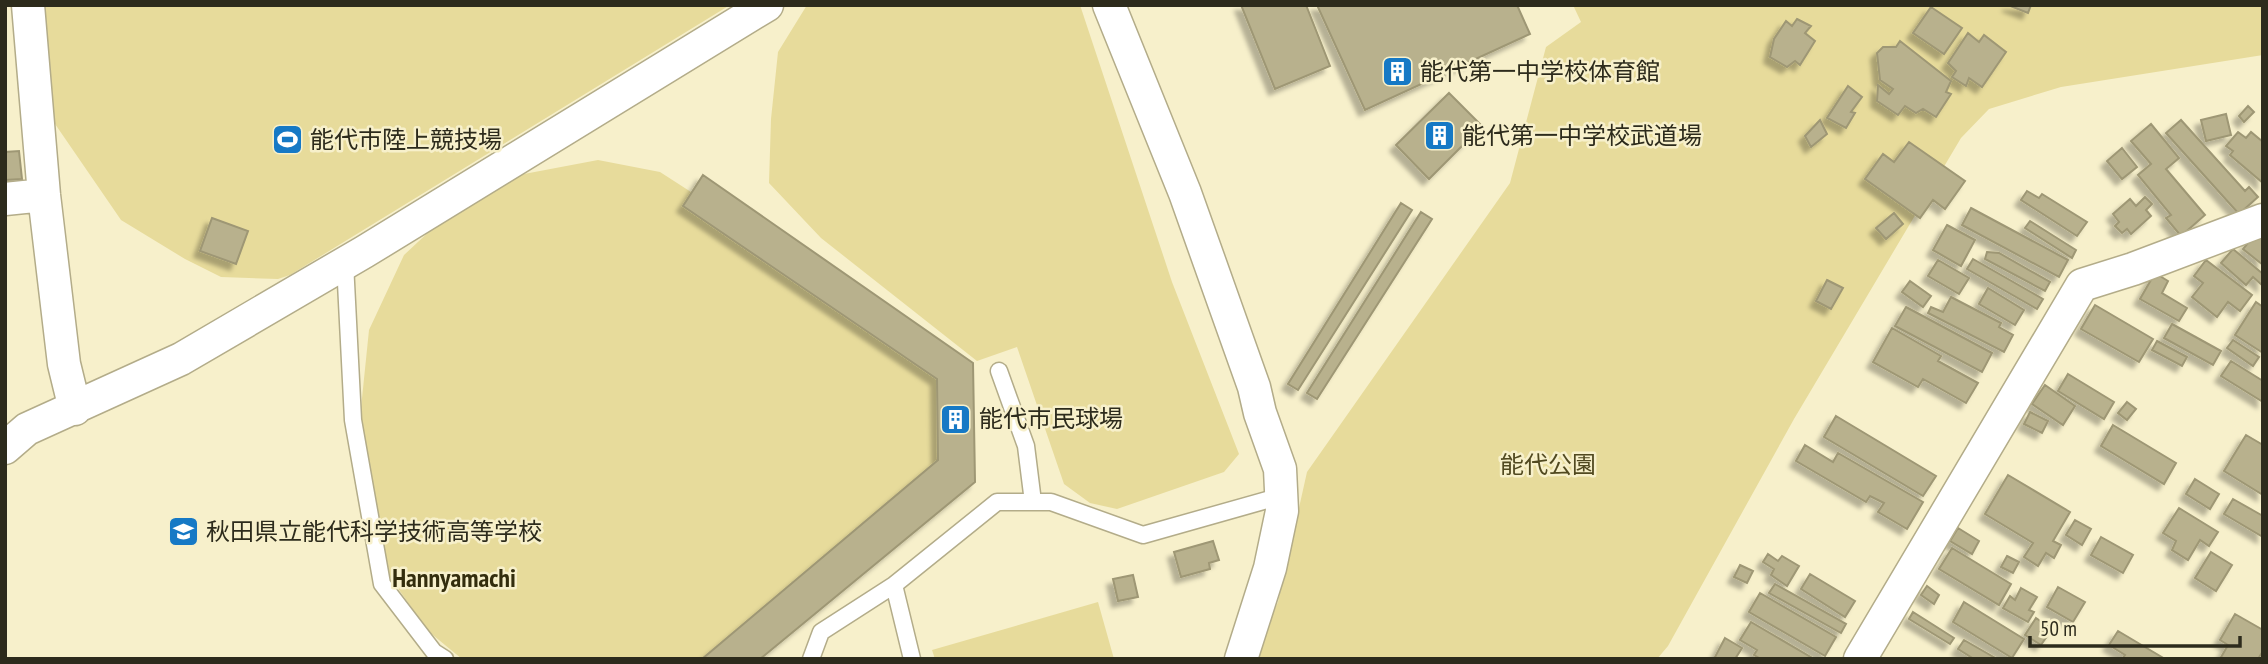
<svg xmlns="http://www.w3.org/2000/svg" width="2268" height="664" font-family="'PT Sans Narrow','Noto Sans JP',sans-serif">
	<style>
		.green { fill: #e7db9b }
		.building { fill: #b8b18d; stroke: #9e9774; stroke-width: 2; filter: url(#shadow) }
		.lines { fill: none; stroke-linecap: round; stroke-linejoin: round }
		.service-casing { stroke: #b3ac89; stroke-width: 19 }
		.minor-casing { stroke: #b3ac89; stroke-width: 35 }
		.service { stroke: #fff; stroke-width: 16 }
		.minor { stroke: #fff; stroke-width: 32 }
		.labels { text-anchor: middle; stroke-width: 5; stroke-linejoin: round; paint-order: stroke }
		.poi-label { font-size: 24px; fill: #2d2b1c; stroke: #f7f0cb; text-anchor: start }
		.park-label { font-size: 24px; fill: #514920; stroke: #f7f0cb }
		.neighbourhood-label { font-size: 26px; font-weight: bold; fill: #332d0d; stroke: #f7f0cb }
	</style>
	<defs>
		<filter id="shadow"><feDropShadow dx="-6" dy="6" stdDeviation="2" flood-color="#0004"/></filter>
	</defs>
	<rect width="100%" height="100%" fill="#f7f0cb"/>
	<path class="green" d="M35,5h695l-440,270 -12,4 -57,-2 -36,-18 -64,-39 -68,-99z
		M807,5h273l92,277 67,172 -15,18 -107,37 -27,-6 -26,-19 -47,-137 -40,14 -156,-123 -52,-55 2,-64 7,-67z
		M1573,5h690v50l-202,32 -72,22 -28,29 -167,281 -126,227 -11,13h-405l26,-57 29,-130 203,-289 36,-136 35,-25z
		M598,160l62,12 297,191 2,114 -232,182h-265l-34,-28 -38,-54 -25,-81 -4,-88 8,-78 35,-75 58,-54 62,-27z
		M1098,602l16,57h-179l-3,-9z"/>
	<path class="building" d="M1241,5h65l24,61 -55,23z
		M1317,5h200l13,29 -165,76z
		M2008,5h23l-3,8z
		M1931,7l31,21 -18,26 -31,-21z
		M1797,19l14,7 -6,7 10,8 -15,24 -5,-4 -8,6 -17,-10 4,-18 12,-18 6,5z
		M1968,33l11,9 5,-7 22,17 -24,35 -13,-9 -3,8 -14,-9 4,-6 -8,-8z
		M1900,41l51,40 -5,11 5,2 -15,23 -13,-8 -7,4 -11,-7 -7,9 -21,-14 1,-16 11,9 4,-5 -13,-9 -3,-27 6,-6h13z
		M1848,86l14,11 -11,15 4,1 -9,15 -19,-10z
		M1449,93l33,33 -53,53 -33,-34z
		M2248,106l6,6 -10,10 -5,-6z
		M2226,114l5,21 -25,6 -5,-21z
		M1820,120l7,14 -16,13 -6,-11z
		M2181,120l64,71 4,-4 9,10 -19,17 -73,-81z
		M2151,124l28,34 -13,11 39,46 -24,21 -15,-18 5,-3 -33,-40 13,-11 -20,-23z
		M2238,132l8,6 5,-6 12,10v41l-33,-28 3,-4 -7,-5z
		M1909,142l56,39 -20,28 -12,-9 -13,18 -55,-39 18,-25 11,8z
		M2122,148l15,19 -15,12 -15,-18z
		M19,151l3,28 -17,1v-28z
		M703,175l270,188 2,119 -215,177h-58l236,-199 -1,-81 -254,-173z
		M2027,191l12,7 3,-4 45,28 -10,14 -56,-36z
		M2145,197l7,7 -6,6 5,6 -20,18 -4,-5 -5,4 -7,-7 4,-4 -6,-8 17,-15 6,7z
		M1401,203l11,7 -114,180 -10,-6z
		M1971,208l97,52 -9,17 -97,-52z
		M1421,212l11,7 -115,180 -10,-6z
		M1894,213l9,11 -17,15 -10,-11z
		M212,218l36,13 -12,33 -36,-13z
		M2030,221l46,29 -4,8 -47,-30z
		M1947,225l28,15 -14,26 -28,-16z
		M2257,232l6,5v28l-20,-16z
		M2233,249l30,25v12l-10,-9 -7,8 -25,-22z
		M1987,252l12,1 51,29 -5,9 -60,-32z
		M1973,259l70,40 -6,10 -70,-40z
		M1938,260l31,18 -10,16 -31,-18z
		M2206,260l46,35 -12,16 -12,-9 -11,15 -25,-20 11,-14 -9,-7z
		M2155,273l13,8 -6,12 25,15 -8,13 -39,-22z
		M1827,280l16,8 -12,21 -15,-8z
		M1910,281l21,15 -8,11 -21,-15z
		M1988,288l36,22 -9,15 -36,-21z
		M1951,297l50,26 -2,4 14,8 -9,17 -76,-39 3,-6 12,5z
		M2256,302l7,5v46l-28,-18z
		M2095,305l58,34 -14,23 -58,-33z
		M1906,307l86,46 -10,19 -87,-46z
		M2172,324l49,27 -8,14 -49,-27z
		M1892,328l49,28 -3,5 40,22 -12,20 -43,-24 -5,8 -45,-25z
		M2233,340l26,17 -6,9 -26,-18z
		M2157,341l30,16 -5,9 -30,-16z
		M2231,361l32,20v21l-42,-26z
		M2068,374l46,28 -10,17 -46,-28z
		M2045,385l30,21 -12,19 -31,-21z
		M2127,402l9,7 -9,11 -9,-7z
		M2030,412l18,9 -6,12 -18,-9z
		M1836,416l100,60 -13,20 -99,-59z
		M2113,425l63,38 -12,21 -63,-38z
		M2246,435l17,10v50l-39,-24z
		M1805,445l28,17 5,-9 85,49 -16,27 -29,-17 6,-9 -14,-7 -4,6 -70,-41z
		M2008,475l62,37 -17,29 8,4 -7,13 -8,-5 -8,13 -14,-9 9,-14 -48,-29z
		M2195,479l24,15 -9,15 -24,-15z
		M2233,499l30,17v21l-39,-23z
		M2179,508l39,24 -9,14 -9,-6 -12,20 -16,-10 4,-9 -13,-8z
		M2075,520l16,9 -9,16 -16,-10z
		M1958,528l21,13 -7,13 -22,-13z
		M2101,537l32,18 -10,18 -32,-18z
		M1213,541l6,19 -10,3 1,6 -29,8 -7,-25z
		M1952,548l59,36 -12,21 -60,-36z
		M2211,552l21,13 -16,26 -21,-13z
		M1768,554l10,7 4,-5 17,10 -12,20 -16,-11 3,-6 -11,-7z
		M2007,556l12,6 -6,11 -12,-6z
		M1740,565l13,6 -6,12 -13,-6z
		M1810,574l45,27 -10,16 -44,-28z
		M1133,575l5,22 -20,4 -5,-22z
		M1775,584l71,40 -5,9 -72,-40z
		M1927,586l12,9 -5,9 -13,-9z
		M2058,587l27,15 -12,20 -26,-15z
		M2021,588l16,9 -8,13 5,2 -6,10 -25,-14 7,-12 5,4z
		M1760,593l76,44 -11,19 -76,-44z
		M1964,602l60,37 -12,19 -59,-36z
		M1913,612l41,26 -4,6 -41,-25z
		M2235,614l28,16v21l-5,8h-38l8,-14 -8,-5z
		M2036,618l16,11 -11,16 -16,-10z
		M1751,622l63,37h-53l-7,-4 3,-5 -17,-10z
		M2118,631l47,28h-43l3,-4 -16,-10z
		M1725,638l17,10 -7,11h-21z
		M1964,640l33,19h-23l-16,-10z"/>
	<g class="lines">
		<defs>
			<path id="service" d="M345,263l8,157 29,164 52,68 11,7
				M999,371l27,75 7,56
				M894,585l103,-83h54l92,33 138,-39
				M811,659l10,-27 73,-47 18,74"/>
			<path id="minor" d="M28,5l16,190 20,169 11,45
				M1109,5l76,188 69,194 6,26 20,56 2,42 -12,57 -29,91
				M5,199l39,-4
				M5,448l22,-19 154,-70 183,-107 403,-247
				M1860,659l222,-374 51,-16 130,-49"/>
		</defs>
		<use href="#service" class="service-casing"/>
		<use href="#minor" class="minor-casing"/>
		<use href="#service" class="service"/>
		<use href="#minor" class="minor"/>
	</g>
	<defs>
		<symbol id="building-square" viewBox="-11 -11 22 22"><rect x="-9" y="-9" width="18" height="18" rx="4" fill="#1679c5" stroke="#f7f0cb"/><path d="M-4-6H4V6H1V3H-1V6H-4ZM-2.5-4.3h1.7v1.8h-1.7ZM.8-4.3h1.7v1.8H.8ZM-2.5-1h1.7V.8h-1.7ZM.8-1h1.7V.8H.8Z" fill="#fff"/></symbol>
		<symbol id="stadium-square" viewBox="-11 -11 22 22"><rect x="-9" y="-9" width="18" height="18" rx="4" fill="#1679c5" stroke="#f7f0cb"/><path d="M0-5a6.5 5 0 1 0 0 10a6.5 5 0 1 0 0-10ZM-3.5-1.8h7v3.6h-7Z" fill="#fff"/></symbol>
		<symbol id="school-square" viewBox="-11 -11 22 22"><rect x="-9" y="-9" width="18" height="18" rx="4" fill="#1679c5" stroke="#f7f0cb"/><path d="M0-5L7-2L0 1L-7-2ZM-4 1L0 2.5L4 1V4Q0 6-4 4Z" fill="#fff"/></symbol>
	</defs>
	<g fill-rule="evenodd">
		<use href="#building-square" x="1380" y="54" width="35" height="35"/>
		<use href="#building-square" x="1422" y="118" width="35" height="35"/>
		<use href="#stadium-square" x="270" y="122" width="35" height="35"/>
		<use href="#building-square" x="938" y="402" width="35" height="35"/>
		<use href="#school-square" x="166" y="514" width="35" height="35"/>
	</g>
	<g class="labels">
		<g class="poi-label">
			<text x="1420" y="80">能代第一中学校体育館</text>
			<text x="1462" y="144">能代第一中学校武道場</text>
			<text x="310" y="148">能代市陸上競技場</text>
			<text x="979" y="427">能代市民球場</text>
			<text x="206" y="540">秋田県立能代科学技術高等学校</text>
		</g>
		<g class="park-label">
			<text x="1548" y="473">能代公園</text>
		</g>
		<g class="neighbourhood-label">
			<text x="454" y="587">Hannyamachi</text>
		</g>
	</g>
	<rect width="2268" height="664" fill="none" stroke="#2d2b1c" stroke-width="14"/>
	<path d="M2030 636v10h210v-10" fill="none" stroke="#2d2b1c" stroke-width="3.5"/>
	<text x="2040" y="636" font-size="21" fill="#2d2b1c" stroke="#f7f0cb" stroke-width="5" paint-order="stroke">50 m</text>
</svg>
